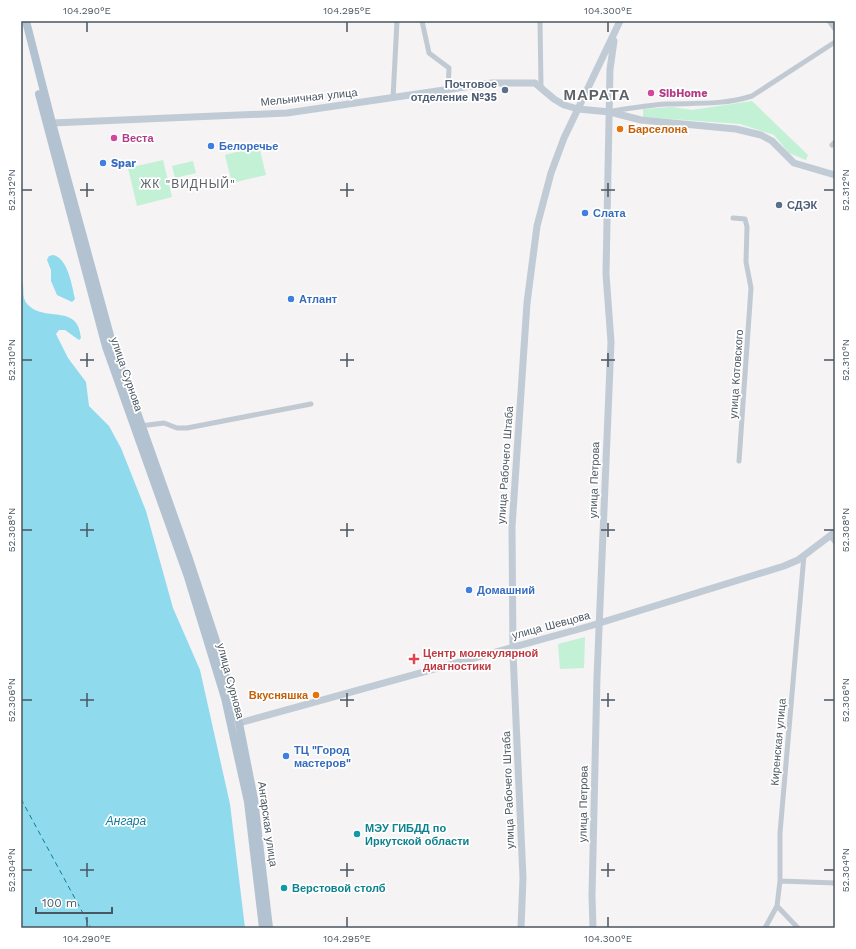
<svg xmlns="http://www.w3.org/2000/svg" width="856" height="949" font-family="'Work Sans',sans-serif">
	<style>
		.green { fill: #c3f1d5 }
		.water { fill: #90daee }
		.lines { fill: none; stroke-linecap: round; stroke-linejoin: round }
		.ferry { stroke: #0c7c9b; stroke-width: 1; stroke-dasharray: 5 4; stroke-linecap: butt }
		.street { stroke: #c1cad2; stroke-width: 5 }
		.secondary { stroke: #c1cbd6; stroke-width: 7 }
		.primary { stroke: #b3c2d1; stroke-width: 8 }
		.ticks { fill: none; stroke: #4a5661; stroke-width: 1.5 }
		.service-dot { fill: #5c6f8a; stroke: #fff; stroke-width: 1.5 }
		.hotel-dot { fill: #d1479c; stroke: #fff; stroke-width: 1.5 }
		.food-dot { fill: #e8710a; stroke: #fff; stroke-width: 1.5 }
		.shop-dot { fill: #3f7fe0; stroke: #fff; stroke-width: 1.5 }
		.health-dot { fill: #e0444e; stroke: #fff; stroke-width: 1.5 }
		.culture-dot { fill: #0f9aa8; stroke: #fff; stroke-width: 1.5 }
		.labels { text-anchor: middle; stroke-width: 3.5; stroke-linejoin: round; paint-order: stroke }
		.service-label { font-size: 11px; font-weight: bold; fill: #4e5e75; stroke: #fff; text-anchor: end }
		.hotel-label { font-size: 11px; font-weight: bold; fill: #b23c85; stroke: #fff; text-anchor: start }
		.street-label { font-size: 11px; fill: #4a5661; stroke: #fff }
		.food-label { font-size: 11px; font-weight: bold; fill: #c56008; stroke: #fff; text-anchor: start }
		.shop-label { font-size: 11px; font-weight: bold; fill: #366cbe; stroke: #fff; text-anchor: start }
		.health-label { font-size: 11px; font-weight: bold; fill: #be3a42; stroke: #fff; text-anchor: start }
		.culture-label { font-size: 11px; font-weight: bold; fill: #0d838f; stroke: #fff; text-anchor: start }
		.neighbourhood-label { font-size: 12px; letter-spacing: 1px; fill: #5f6368; stroke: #fff }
		.water-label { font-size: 12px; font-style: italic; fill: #0c7c9b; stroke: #fff }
		.district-label { font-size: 15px; font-weight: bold; letter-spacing: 1px; fill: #5f6368; stroke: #fff }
		.neatline { fill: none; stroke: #4a5661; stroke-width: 1.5 }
		.ticks-label { font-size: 10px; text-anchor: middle; fill: #4a5661 }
	</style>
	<rect width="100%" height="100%" fill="#f5f3f3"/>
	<path class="green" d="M752,101l56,54 -2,5 -17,-7 -15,-18 -34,-11 -97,-7v-8l29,-2 20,3z
		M259,146l7,29 -34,8 -7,-28z
		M163,160l9,37 -35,9 -9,-38z
		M193,161l3,12 -21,5 -3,-12z
		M585,637l-1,31 -24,1 -2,-25z"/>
	<path class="water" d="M53,255c15,3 19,31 22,44l-3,3 -15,-7 -6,-14v-11l-4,-10 2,-4z
		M21,279c5,9 -1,18 7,26 19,18 50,-2 53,33l-2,2 -14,-10h-6l-3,4 12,24 18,24 3,24 20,20 12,22 25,63 27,97 27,62 30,134 15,124h-224z"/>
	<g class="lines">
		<path class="ferry" d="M21,799l70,129"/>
		<path class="street" d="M422,21l7,32 20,15 -1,22
			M540,21l1,66
			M829,21l6,8
			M393,98l4,-77
			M613,111c18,-3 36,-6 54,-7 29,-1 57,1 85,-8l83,-54
			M832,145l3,-3
			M733,218l12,1 2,8 -1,35 5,26 -12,173
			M140,426l24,-3 13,5h10l124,-24
			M830,536l5,6
			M780,881l55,2
			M777,906l21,22
			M765,928l12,-22 3,-25v-48l24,-278"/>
		<path class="secondary" d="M52,123l235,-10 205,-30h43l19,16 10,6 14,4 32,3 31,8 95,9 25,6 11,6 22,22 41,12
			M239,723l351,-97 194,-60 14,-6 37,-28
			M521,928l2,-50 -10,-225 -1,-126 15,-224 10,-77 14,-53 13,-35 56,-117
			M593,928l-1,-32 5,-219 14,-335 -5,-68 1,-52 3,-153 4,-28"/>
		<path class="primary" d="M26,21l26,102 59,216 77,217 29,88 22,79 15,76 15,129
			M39,94l67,253 82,230 37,121 23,104 15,126"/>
	</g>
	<path class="ticks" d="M87,22v10M347,22v10M608,22v10M87,183v14M347,183v14M608,183v14M22,190h10M80,190h14M340,190h14M601,190h14M824,190h10M87,353v14M347,353v14M608,353v14M22,360h10M80,360h14M340,360h14M601,360h14M824,360h10M87,523v14M347,523v14M608,523v14M22,530h10M80,530h14M340,530h14M601,530h14M824,530h10M87,693v14M347,693v14M608,693v14M22,700h10M80,700h14M340,700h14M601,700h14M824,700h10M87,863v14M347,863v14M608,863v14M22,870h10M80,870h14M340,870h14M601,870h14M824,870h10M87,917v10M347,917v10M608,917v10"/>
	<g class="service-dot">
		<circle cx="505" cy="90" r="4"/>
		<circle cx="779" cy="205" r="4"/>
	</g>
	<g class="hotel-dot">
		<circle cx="651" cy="93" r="4"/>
		<circle cx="114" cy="138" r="4"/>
	</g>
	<g class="food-dot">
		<circle cx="620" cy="129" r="4"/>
		<circle cx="316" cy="695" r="4"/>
	</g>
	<g class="shop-dot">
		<circle cx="211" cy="146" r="4"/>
		<circle cx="103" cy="163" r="4"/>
		<circle cx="585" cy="213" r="4"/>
		<circle cx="291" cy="299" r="4"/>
		<circle cx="469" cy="590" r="4"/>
		<circle cx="286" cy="756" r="4"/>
	</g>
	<path class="health-dot" d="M412 653h4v4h4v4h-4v4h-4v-4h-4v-4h4z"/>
	<g class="culture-dot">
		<circle cx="357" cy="834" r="4"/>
		<circle cx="284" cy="888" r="4"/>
	</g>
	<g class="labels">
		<g class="service-label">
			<text x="497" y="88">Почтовое<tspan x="497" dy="13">отделение №35</tspan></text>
			<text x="787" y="209" text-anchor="start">СДЭК</text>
		</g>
		<g class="hotel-label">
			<text x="659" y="97">SibHome</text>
			<text x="122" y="142">Веста</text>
		</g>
		<g class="street-label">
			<text transform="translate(309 97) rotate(-6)" y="4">Мельничная улица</text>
			<text transform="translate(127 374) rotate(71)" y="4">улица Сурнова</text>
			<text transform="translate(736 374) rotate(-86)" y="4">улица Котовского</text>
			<text transform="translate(505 465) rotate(-86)" y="4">улица Рабочего Штаба</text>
			<text transform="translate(594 480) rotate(-88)" y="4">улица Петрова</text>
			<text transform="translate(551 625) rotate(-15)" y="4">улица Шевцова</text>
			<text transform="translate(231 681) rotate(75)" y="4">улица Сурнова</text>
			<text transform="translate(778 742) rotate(-85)" y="4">Киренская улица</text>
			<text transform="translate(508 790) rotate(-92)" y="4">улица Рабочего Штаба</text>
			<text transform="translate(583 804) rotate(-89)" y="4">улица Петрова</text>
			<text transform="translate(268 824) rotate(82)" y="4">Ангарская улица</text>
		</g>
		<g class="food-label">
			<text x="628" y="133">Барселона</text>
			<text x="308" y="699" text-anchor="end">Вкусняшка</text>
		</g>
		<g class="shop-label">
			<text x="219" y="150">Белоречье</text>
			<text x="111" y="167">Spar</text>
			<text x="593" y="217">Слата</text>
			<text x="299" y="303">Атлант</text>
			<text x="477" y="594">Домашний</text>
			<text x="294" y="754">ТЦ "Город<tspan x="294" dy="13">мастеров"</tspan></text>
		</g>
		<g class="health-label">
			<text x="423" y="657">Центр молекулярной<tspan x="423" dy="13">диагностики</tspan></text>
		</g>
		<g class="culture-label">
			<text x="365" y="832">МЭУ ГИБДД по<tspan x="365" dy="13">Иркутской области</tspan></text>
			<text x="292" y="892">Верстовой столб</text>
		</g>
		<g class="neighbourhood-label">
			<text x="188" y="188">ЖК "ВИДНЫЙ"</text>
		</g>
		<g class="water-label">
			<text x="126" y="825">Ангара</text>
		</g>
		<g class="district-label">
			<text x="597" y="100">МАРАТА</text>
		</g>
	</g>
	<rect width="856" height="949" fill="none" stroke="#ffffff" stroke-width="44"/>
	<path d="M36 907v6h76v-6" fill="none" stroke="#4a5661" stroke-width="2"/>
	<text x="42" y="907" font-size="12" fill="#4a5661" stroke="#ffffff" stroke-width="3" paint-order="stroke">100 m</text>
	<rect x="22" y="22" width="812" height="905" class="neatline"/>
	<g class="ticks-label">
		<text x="87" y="14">104.290°E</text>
		<text x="347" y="14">104.295°E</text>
		<text x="608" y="14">104.300°E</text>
		<text transform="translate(11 190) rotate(-90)" y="4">52.312°N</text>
		<text transform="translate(845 190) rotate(-90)" y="4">52.312°N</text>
		<text transform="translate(11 360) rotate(-90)" y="4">52.310°N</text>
		<text transform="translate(845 360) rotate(-90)" y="4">52.310°N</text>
		<text transform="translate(11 530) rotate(-90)" y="4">52.308°N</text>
		<text transform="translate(845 530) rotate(-90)" y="4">52.308°N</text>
		<text transform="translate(11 700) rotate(-90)" y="4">52.306°N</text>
		<text transform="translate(845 700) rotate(-90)" y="4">52.306°N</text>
		<text transform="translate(11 870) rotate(-90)" y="4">52.304°N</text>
		<text transform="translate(845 870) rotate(-90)" y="4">52.304°N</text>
		<text x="87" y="942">104.290°E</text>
		<text x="347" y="942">104.295°E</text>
		<text x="608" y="942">104.300°E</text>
	</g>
</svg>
